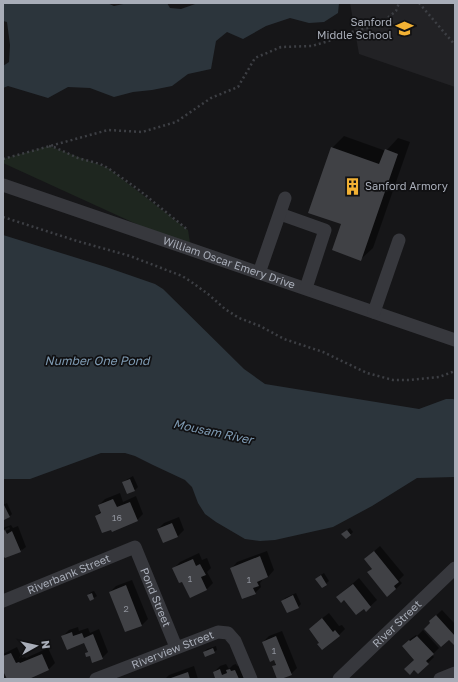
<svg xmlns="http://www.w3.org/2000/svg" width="458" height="682" font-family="'Golos Text',sans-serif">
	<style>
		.built { fill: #222225 }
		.green { fill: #1e261f }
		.water { fill: #2c353c }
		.shadow { fill: #0007 }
		.building { fill: #404145 }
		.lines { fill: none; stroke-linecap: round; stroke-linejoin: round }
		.path { stroke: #3d3f44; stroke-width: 2.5; stroke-dasharray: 2 3; stroke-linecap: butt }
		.minor { stroke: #37383d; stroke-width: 13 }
		.labels { text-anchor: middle; stroke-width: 3.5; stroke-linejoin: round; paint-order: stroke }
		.number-label { font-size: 9px; fill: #8e929b }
		.poi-label { font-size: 11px; fill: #a8adb8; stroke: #111113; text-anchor: end }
		.street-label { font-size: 11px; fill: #a8adb8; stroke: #111113 }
		.water-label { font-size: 12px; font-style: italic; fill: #7f9bb3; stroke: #111113 }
	</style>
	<rect width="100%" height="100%" fill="#161618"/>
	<path class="built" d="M350,3h105v84l-96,-33z"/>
	<path class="green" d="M49,146l59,22 80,62 3,19 -188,-86v-4z"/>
	<path class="water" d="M3,3h104l7,3 14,-3h39l3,5 11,1 17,-6h141l-1,10 -14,9 -15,1 -19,-5 -24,8 -23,13 -16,-7 -11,9 -5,28 -23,5 -16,12 -20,4 -19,2 -19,5 -24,-9 -22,-1 -20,11 -40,-12 -5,2v-22l6,-4 1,-17 -3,-23 -4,-1z
		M3,235l103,32 49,17 8,5 81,80 21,15 154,25 27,-10h7l2,1v77l-38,1 -45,28 -39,21 -58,13 -15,1 -15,-2 -29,-17 -11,-8 -7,-11 -6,-16 -7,-7 -32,-15 -18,-9 -10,-3h-24l-71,26h-27z"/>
	<path class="shadow" d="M344,136l42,15 12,-13 12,4 -37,106 -12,11 -19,-35 -10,-76z
		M133,476l5,11 -3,3 -7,3 -5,-11 3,-2z
		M120,493l3,9 13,-6 7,18 -6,6 -41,-4 5,-5 -2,-6 6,-6z
		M7,503l5,11 -2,2 -7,-2v-9z
		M179,517l5,13 -6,6 -15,6 -5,-13 6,-6z
		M11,525l2,3 5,-2 8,21 -4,3v-1l-2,2 -17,5v-24l7,-3 -1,-2 -6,3v-2z
		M350,528l3,4 -3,3 -4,-4z
		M380,546l24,29 -5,5 3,3 -6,6 -28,-17 5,-4 -2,-14z
		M267,551l7,19 -6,7 -4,1 -4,5 1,4 -6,6 -24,-24 6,-7z
		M199,553l3,7 5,-2 4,10 -4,4 6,11 -6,6 -24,-9 -9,-12 6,-6z
		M324,573l5,8 -7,6 -3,-11z
		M359,578l18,22 -11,10 -22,-19z
		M132,580l16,39 -6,6 -32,-33 6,-6z
		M94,591l3,5 -3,2 -6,-3 3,-3z
		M296,593l5,11 -3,3 -15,-6 2,-3z
		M442,610l13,14v18l-25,-21z
		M329,613l10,13 3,-1 3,4 -6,6 -18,7 -5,-19z
		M78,627l1,4 9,-3 2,5 9,-4 9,23 -6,6 -16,-5 3,-3 -4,-8 -22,-6 6,-6z
		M423,630l16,18 -7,7 2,2 -6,6 -13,-3 -6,-20 7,-5 1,1z
		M282,631l15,37 -6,6 -13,5 -5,-12 3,-4 -13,-21 6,-6z
		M216,646l1,4 -3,2h-10l3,-3z
		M17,647l5,11 3,-1 1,1 22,-10 7,15 -6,6 -22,10h-19l-5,-10v-15z
		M226,664l3,5 4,-4 3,-1 1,2 4,-2 6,15h-31l-2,-7 6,-6z
		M194,666l4,13h-33l4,-4z"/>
	<path class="building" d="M331,147l48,17 6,-15 13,5 -37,107 -29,-11 9,-26 -33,-11z
		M130,479l5,12 -8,3 -5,-12z
		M113,499l4,8 13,-5 8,19 -26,11 -1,-2 -9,3 -7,-17 6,-3 -3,-8z
		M3,505h1l6,12 -6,3 -1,-3z
		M172,523l6,14 -15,6 -6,-14z
		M5,530l2,4 5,-3 9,21 -16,6 -1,-1h-1v-26z
		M347,530l4,5 -5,4 -5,-5z
		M374,551l25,31 -5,4 2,3 -9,8 -20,-25 5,-3 -8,-10z
		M260,556l8,21 -11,5 2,4 -6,2 3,6 -14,5 -12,-31z
		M193,559l3,7 4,-2 6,11 -5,2 6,13 -17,8 -8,-16 -3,1 -7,-15z
		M321,575l6,10 -5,3 -7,-9z
		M353,584l18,23 -5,5 -2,-3 -8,6 -12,-15 -3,3 -5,-6z
		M126,585l16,41 -17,6 -16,-40z
		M92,593l2,6 -4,2 -3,-6z
		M293,595l6,13 -12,5 -6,-12z
		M436,615l19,21v7l-1,2 -5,-5 -8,7 -17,-18 6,-6 -1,-2z
		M322,618l11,14 2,-2 5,6 -18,14 -5,-6 2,-1 -10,-14z
		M72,632l1,4 9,-3 2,5 9,-4 10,25 -11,4 -2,-7 -4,1 -1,-4 3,-1 -4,-9 -17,7 -6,-14z
		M276,636l16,39 -11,4h-4l-5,-13 4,-1 -2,-5 -4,2 -8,-20z
		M417,636l17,18 -8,7 3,3 -11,10 -4,-4 -4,5 -6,-6 10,-9 -12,-14 7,-6 1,1z
		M213,648l2,5 -10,4 -2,-5z
		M11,653l5,10 3,-1 1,1 22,-9 7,16 -20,9h-22l-4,-8v-15z
		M220,669l2,6 5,-2 -1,-3 4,-1 1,2 4,-1 4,9h-26l2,-1 -2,-6z
		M188,672l2,7h-22z"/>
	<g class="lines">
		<path class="path" d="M419,3l36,42
			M49,146l5,1 24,11 22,6 8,4 31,22 49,40
			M3,159l105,-29 34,2 34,-10 35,-24 27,-11 17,-29 26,-11 31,-1 20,-6 20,-8 27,-7 17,-14 3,-8
			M3,217l74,24 53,15 52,20 8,5 18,13 17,15 14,9 21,8 24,13 39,13 44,21 26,7h17l29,-3 16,-6"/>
		<g class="minor">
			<path id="s1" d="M3,185l452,155"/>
			<path d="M280,214l45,16 -19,58"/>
			<path d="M259,273l26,-75"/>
			<path d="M374,312l25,-72"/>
			<path id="s2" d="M3,601l132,-54 41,100"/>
			<path id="s3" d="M96,679l122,-47 10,1 7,8 16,38"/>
			<path id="s4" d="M339,679l116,-111"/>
			<path d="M440,679l15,-6"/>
		</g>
	</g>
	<defs>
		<symbol id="school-bare" viewBox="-9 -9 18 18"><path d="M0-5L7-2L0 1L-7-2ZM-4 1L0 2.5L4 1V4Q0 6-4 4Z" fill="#f2b134" stroke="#111113" stroke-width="2.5" paint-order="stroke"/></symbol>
		<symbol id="building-bare" viewBox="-9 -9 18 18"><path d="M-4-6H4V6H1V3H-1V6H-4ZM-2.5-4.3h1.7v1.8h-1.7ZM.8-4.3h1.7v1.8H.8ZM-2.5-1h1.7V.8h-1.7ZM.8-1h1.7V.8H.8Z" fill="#f2b134" stroke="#111113" stroke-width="2.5" paint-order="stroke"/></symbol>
	</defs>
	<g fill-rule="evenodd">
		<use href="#school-bare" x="392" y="16" width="25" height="25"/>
		<use href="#building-bare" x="340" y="174" width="25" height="25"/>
	</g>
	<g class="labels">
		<g class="number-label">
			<text x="117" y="521">16</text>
			<text x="190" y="582">1</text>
			<text x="249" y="583">1</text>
			<text x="126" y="612">2</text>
			<text x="274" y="654">1</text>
		</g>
		<g class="poi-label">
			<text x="392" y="26">Sanford<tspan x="392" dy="13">Middle School</tspan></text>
			<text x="365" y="190" text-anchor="start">Sanford Armory</text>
		</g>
		<g class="street-label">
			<text dy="4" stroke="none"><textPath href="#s1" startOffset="239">William Oscar Emery Drive</textPath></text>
			<text dy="4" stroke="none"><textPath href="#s2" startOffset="71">Riverbank Street</textPath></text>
			<text dy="4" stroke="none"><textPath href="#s2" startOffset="197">Pond Street</textPath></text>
			<text dy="4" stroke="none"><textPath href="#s4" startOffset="80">River Street</textPath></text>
			<text dy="4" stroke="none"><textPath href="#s3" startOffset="82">Riverview Street</textPath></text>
		</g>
		<g class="water-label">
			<text x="97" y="365">Number One Pond</text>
			<text transform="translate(213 432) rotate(12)" y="4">Mousam River</text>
		</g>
	</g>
	<rect width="458" height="682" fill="none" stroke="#a8adb8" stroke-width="8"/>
	<g transform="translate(36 646) rotate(82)" stroke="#111113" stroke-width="3" paint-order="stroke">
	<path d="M0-3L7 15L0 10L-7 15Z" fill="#a8adb8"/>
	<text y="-6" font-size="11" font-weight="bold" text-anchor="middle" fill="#a8adb8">N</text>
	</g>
</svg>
